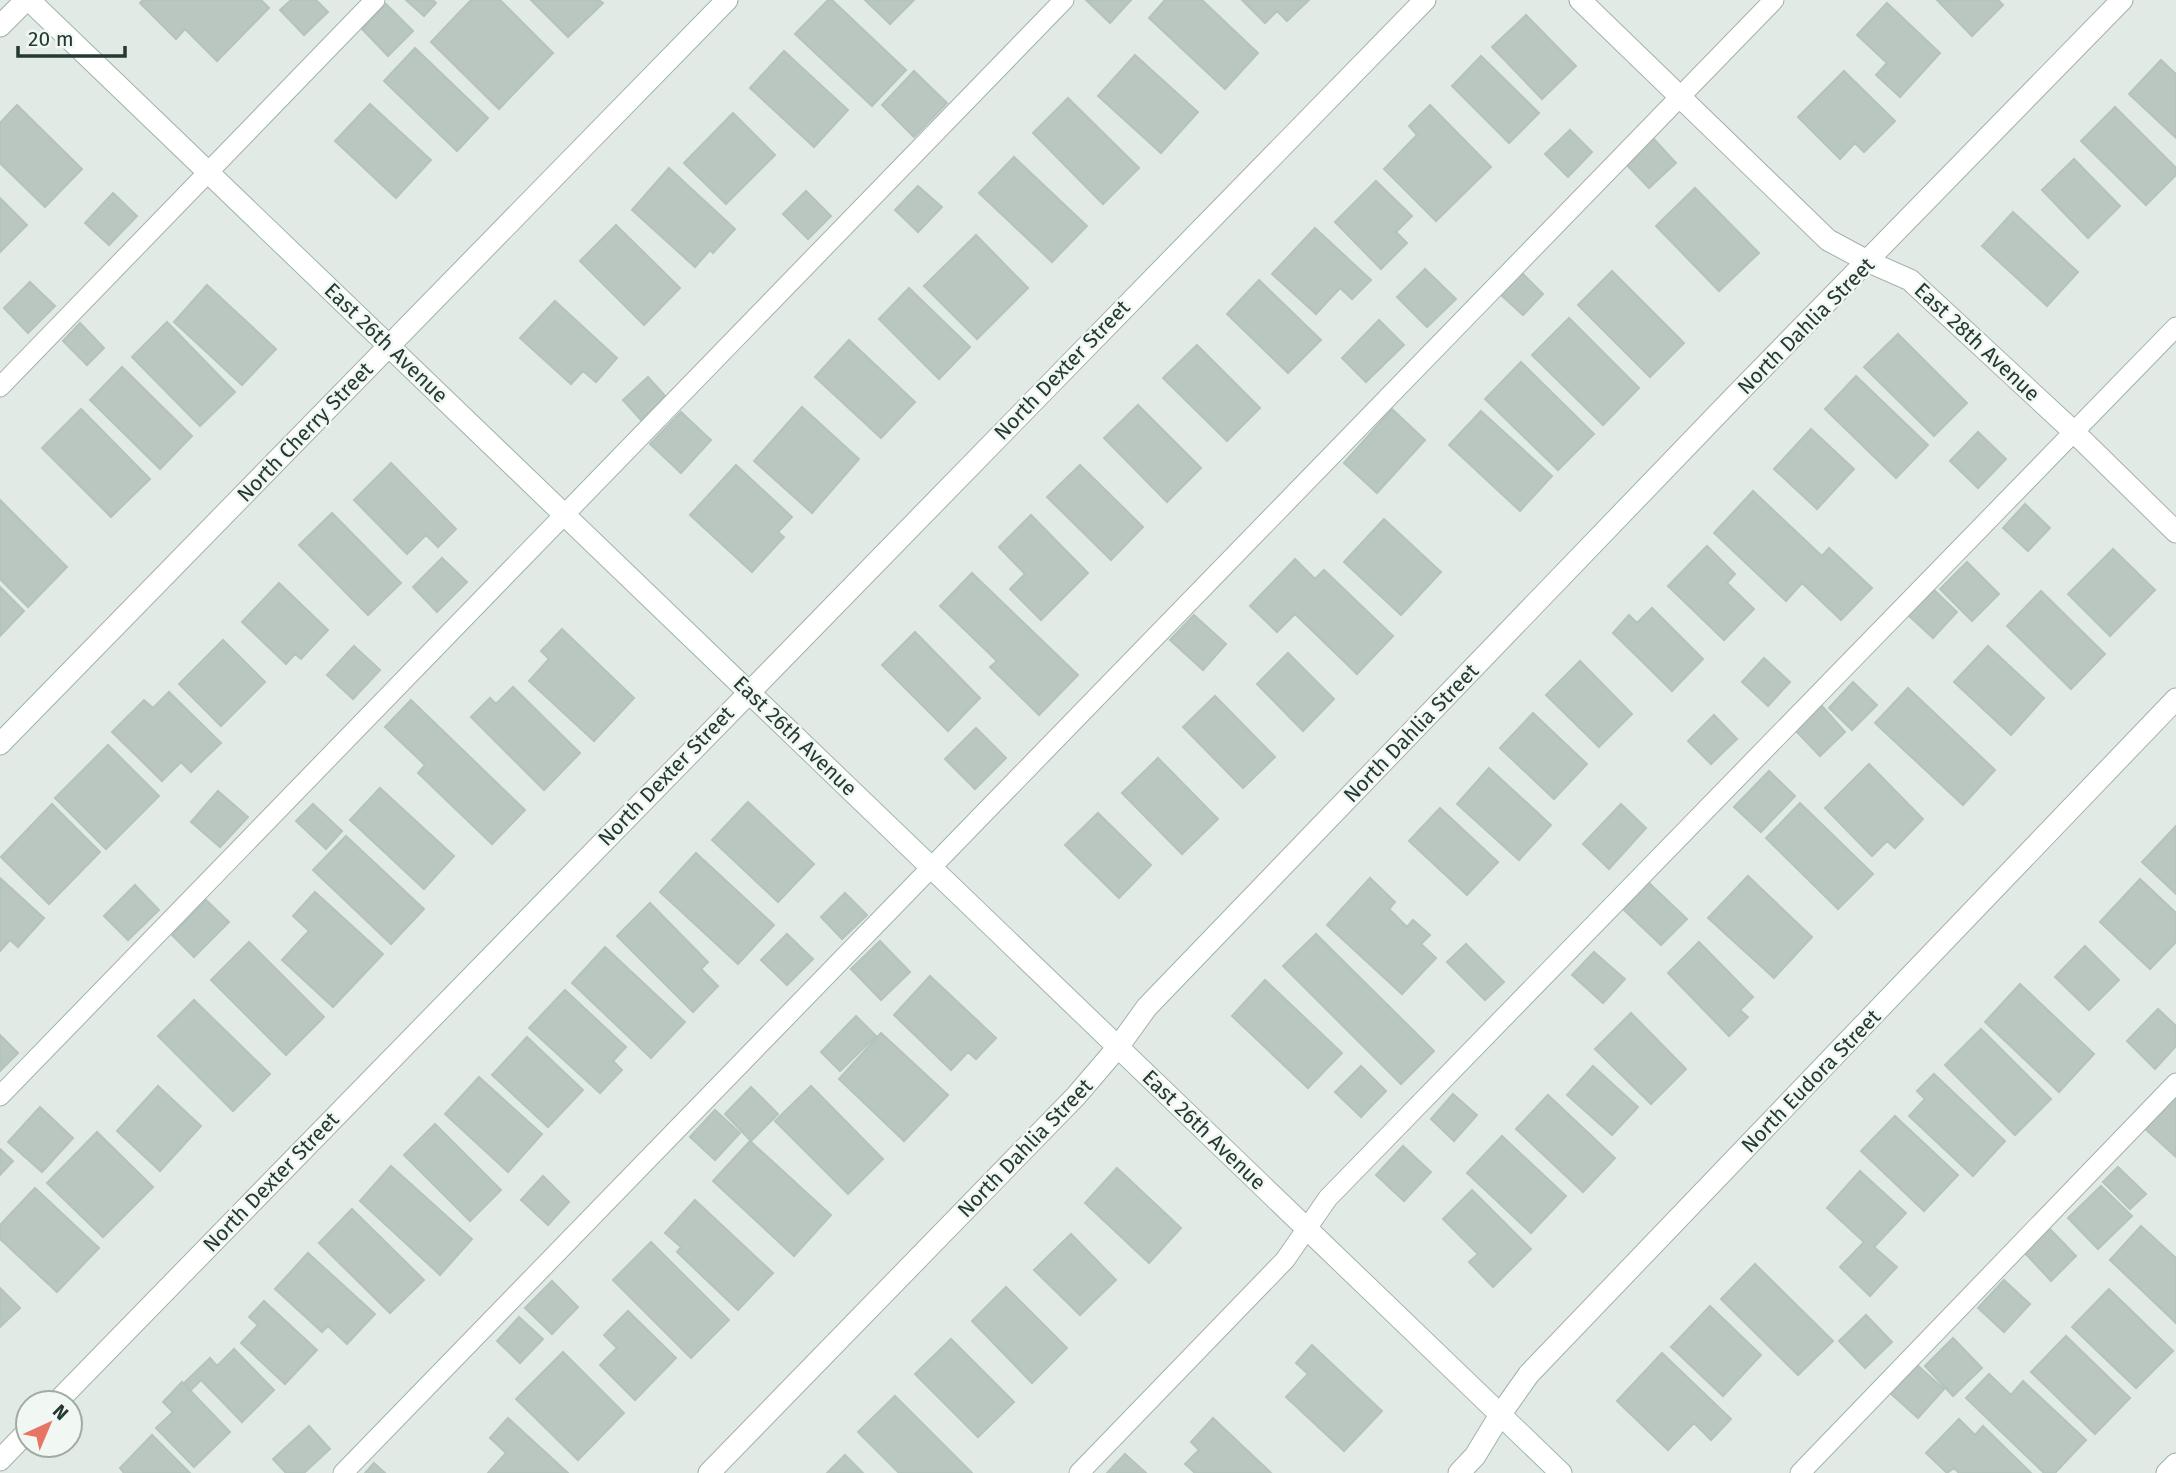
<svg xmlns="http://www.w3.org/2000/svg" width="2176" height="1473" font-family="'Fira Sans',sans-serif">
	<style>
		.building { fill: #b9c7c0; stroke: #b4c3bb; stroke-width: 2 }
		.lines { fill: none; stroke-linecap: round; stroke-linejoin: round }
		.lane-casing { stroke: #a4b1ab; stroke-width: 21 }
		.street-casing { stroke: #a4b1ab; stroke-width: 23 }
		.secondary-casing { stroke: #a1b5ab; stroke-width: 23 }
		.lane { stroke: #fff; stroke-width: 19 }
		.street { stroke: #fff; stroke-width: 21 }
		.secondary { stroke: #fff; stroke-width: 21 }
		.labels { text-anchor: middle; stroke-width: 5; stroke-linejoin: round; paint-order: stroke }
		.street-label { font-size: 21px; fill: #233931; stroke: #f1f7f3 }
	</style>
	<rect width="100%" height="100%" fill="#e1eae5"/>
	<path class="building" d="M143,0h118l8,8 -52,53 -32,-32 -9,10 -36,-36z
		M291,0h25l12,12 -24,23 -24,-25z
		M406,0h27l3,3 -12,13z
		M471,0h29l53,53 -54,56 -68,-67z
		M531,0h68l4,3 -35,34z
		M828,0h4l74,70 -34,36 -77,-72z
		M865,0h49l-24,24z
		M1086,0h45l-21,23z
		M1165,0h37l56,53 -33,36 -76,-71z
		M1242,0h67l-22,21 -10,-10 -12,12z
		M1937,0h61l5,5 -31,31z
		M1887,3l53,50 -40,44 -24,-22 11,-12 -30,-28z
		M386,4l27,27 -25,25 -26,-27z
		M1526,15l50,51 -34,33 -50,-52z
		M415,48l73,70 -31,33 -73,-70z
		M784,51l64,59 -34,37 -64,-59z
		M1135,55l63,57 -37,41 -63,-57z
		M1481,56l58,57 -30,30 -57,-57z
		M2161,60l15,14v64l-47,-44z
		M914,71l33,32 -33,34 -32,-32z
		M1844,71l51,50 -31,31 -9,-9 -15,16 -42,-42z
		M1068,98l71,70 -36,36 -70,-71z
		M370,104l61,56 -35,38 -61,-57z
		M17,105l65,64 -37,38 -45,-44v-40z
		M1430,105l61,62 -55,54 -52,-52 33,-34 -8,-9z
		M2115,107l61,61v7l-30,30 -65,-64z
		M733,113l42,42 -49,49 -42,-41z
		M1570,130l22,22 -24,25 -23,-23z
		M1652,137l24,26 -27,25 -24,-25z
		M1014,157l73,69 -35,36 -73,-69z
		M2074,159l46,47 -32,32 -46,-48z
		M669,168l66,61 -22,24 -3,-3 -15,17 -63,-57z
		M1376,181l36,35 -16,16 11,11 -26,26 -46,-47z
		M918,186l24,21 -24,25 -23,-22z
		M1695,188l64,65 -40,38 -63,-65z
		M806,191l25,25 -23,23 -25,-25z
		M113,193l24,23 -28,29 -24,-22z
		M0,198l27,27 -27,27z
		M2013,212l65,60 -31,34 -65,-60z
		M616,225l64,63 -36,37 -64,-64z
		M1315,228l56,52 -19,19 -12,-11 -24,26 -44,-40z
		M976,235l52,53 -51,51 -53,-53z
		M1425,269l31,30 -29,28 -30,-30z
		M1612,271l72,72 -34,34 -72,-72z
		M1522,273l21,21 -20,21 -22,-20z
		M1259,280l62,60 -33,33 -61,-59z
		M30,282l25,24 -27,27 -24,-25z
		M207,285l69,64 -34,36 -68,-63z
		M909,288l61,59 -31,32 -60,-60z
		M555,301l62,57 -21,24 -13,-11 -12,13 -51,-46z
		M1569,318l70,70 -36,37 -71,-70z
		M1379,320l25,25 -38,37 -24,-24z
		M167,322l68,70 -35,34 -68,-69z
		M80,323l24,25 -17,17 -24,-24z
		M1898,334l69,69 -33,33 -70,-69z
		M849,340l66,62 -34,36 -66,-61z
		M1197,345l63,63 -33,33 -64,-63z
		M1521,362l73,72 -36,36 -73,-71z
		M122,367l70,69 -32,33 -70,-69z
		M1856,376l72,69 -32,33 -71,-69z
		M648,377l18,20 -25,23 -18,-20z
		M1138,405l63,63 -34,34 -63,-64z
		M802,407l57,52 -47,54 -58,-52z
		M81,409l69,70 -39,38 -69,-69z
		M1392,409l33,31 -48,53 -33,-30z
		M1481,411l71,65 -32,35 -71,-66z
		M681,412l30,28 -30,33 -31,-29z
		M1811,429l43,40 -37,40 -43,-40z
		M1978,432l28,27 -28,29 -28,-27z
		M391,463l65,66 -18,18 -12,-12 -19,19 -53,-54z
		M736,465l56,52 -14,15 6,5 -32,35 -62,-57z
		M1080,465l63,62 -32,33 -64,-63z
		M1753,491l69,65 7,-8 43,40 -31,32 -39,-37 -16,18 -72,-68z
		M0,500l67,67 -39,40 -28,-28z
		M2025,504l25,24 -22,23 -25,-23z
		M332,513l69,70 -33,32 -69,-70z
		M1031,515l57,58 -47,47 -31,-31 15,-15 -26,-27z
		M1384,519l57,53 -40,43 -57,-53z
		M1707,546l28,28 -8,9 27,26 -30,31 -56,-54z
		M2113,549l42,41 -45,46 -42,-42z
		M442,558l25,24 -30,30 -24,-25z
		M1295,559l20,20 9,-9 69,66 -36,38 -62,-60 -18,18 -27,-26z
		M1967,562l32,32 -27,27 -32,-32z
		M972,573l106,102 -39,40 -49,-48 7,-6 -57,-55z
		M279,583l49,47 -27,29 -6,-5 -9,10 -44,-42z
		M0,587l24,24 -24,25z
		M1933,589l24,23 -24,26 -25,-23z
		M2041,591l64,63 -34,35 -64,-63z
		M1652,608l51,51 -31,32 -59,-58 16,-18 8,8z
		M1194,615l32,29 -23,26 -33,-30z
		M562,629l72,69 -40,43 -65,-60 20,-22 -8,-8z
		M915,632l65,66 -32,33 -66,-66z
		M223,640l42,42 -44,44 -42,-42z
		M354,646l26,24 -27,29 -26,-24z
		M1988,646l56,52 -33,37 -57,-53z
		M1288,653l46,46 -31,32 -46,-47z
		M1764,658l26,24 -22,24 -26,-24z
		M1580,661l52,53 -33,33 -53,-52z
		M1853,682l24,23 -25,25 -23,-22z
		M513,687l67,66 -36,37 -73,-73 19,-19 6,6z
		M1908,688l87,82 -32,35 -88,-82z
		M169,692l52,51 -30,29 -10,-10 -19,19 -50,-49 32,-32 9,8z
		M1215,696l60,61 -32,31 -60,-61z
		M411,700l114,110 -33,34 -74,-71 7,-8 -40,-38z
		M1822,706l23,26 -25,24 -24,-25z
		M1533,713l54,51 -33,35 -54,-51z
		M1714,715l23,24 -26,25 -23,-23z
		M976,728l30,30 -31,31 -30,-30z
		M108,745l51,51 -53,53 -51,-51z
		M1158,758l60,61 -36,35 -60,-61z
		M1869,764l54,55 -28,29 -8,-7 -15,15 -47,-48z
		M1489,768l62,57 -32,35 -62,-56z
		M1769,771l26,25 -34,36 -27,-25z
		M380,788l74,68 -30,33 -74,-69z
		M218,791l30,26 -28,30 -29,-25z
		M748,802l66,62 -36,38 -66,-62z
		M1800,803l73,71 -35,35 -72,-71z
		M52,804l48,48 -51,52 -48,-47z
		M313,804l29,27 -16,18 -30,-28z
		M1621,804l25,24 -37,41 -26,-25z
		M1440,808l58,54 -31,33 -58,-54z
		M1098,813l53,52 -32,33 -54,-53z
		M2176,826v68l-34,-32z
		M346,836l78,73 -33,35 -78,-74z
		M696,853l78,72 -36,39 -78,-72z
		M1748,876l64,61 -38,41 -66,-60z
		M0,878l44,40 -26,29 -8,-7 -10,11z
		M1370,878l25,24 -6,7 18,18 6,-7 17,15 -9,9 15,14 -34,36 -75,-69z
		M2140,879l36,34v29l-26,27 -50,-47z
		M1648,882l39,37 -26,26 -38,-36z
		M135,885l24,25 -31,30 -24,-24z
		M315,892l68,62 -50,53 -51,-47 27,-29 -16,-15z
		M845,893l22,22 -25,24 -21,-22z
		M206,900l23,22 -35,35 -22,-22z
		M650,903l58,59 -7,7 17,17 -25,26 -76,-76z
		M787,934l26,25 -26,26 -26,-25z
		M1316,934l118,117 -33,33 -118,-118z
		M880,941l30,31 -29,28 -30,-31z
		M249,942l75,75 -38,38 -75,-75z
		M1699,942l54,55 -13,13 8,7 -19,19 -61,-63z
		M1466,944l38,38 -19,18 -38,-38z
		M2085,946l34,34 -30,30 -34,-33z
		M605,947l80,75 -34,36 -79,-75z
		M1594,952l31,27 -22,24 -31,-28z
		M930,976l66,62 -20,21 -8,-7 -17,18 -57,-55z
		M1265,980l77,73 -34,35 -76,-72z
		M2020,984l74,70 -35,38 -74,-70z
		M565,990l61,57 -13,14 9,9 -22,23 -71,-65z
		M194,1000l76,74 -37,37 -75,-75z
		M2158,1009l18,17v20l-21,23 -28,-28z
		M1631,1013l55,56 -35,35 -56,-55z
		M856,1016l20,20 -36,35 -19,-19z
		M1981,1029l70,70 -36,36 -70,-70z
		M881,1033l67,62 -44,46 -65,-62z
		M0,1035l18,18 -18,18z
		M527,1037l56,53 -35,37 -56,-52z
		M1361,1066l25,25 -25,26 -26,-25z
		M1593,1066l45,41 -26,28 -45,-40z
		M1934,1074l71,67 -32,35 -64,-60 16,-17 -8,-8z
		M479,1077l63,57 -34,38 -63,-58z
		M158,1086l43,40 -41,45 -43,-40z
		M811,1086l72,73 -35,35 -73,-73z
		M751,1087l27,27 -27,27 -26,-27z
		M1453,1094l24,21 -23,26 -23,-22z
		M1548,1095l67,63 -32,34 -67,-63z
		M2176,1095v62l-33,-30z
		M40,1107l33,31 -31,34 -34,-30z
		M715,1110l25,23 -25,27 -25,-23z
		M1895,1116l63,59 -34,36 -63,-60z
		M435,1124l66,66 -31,31 -66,-66z
		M97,1132l56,55 -50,50 -56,-54z
		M1502,1136l64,60 -35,37 -64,-60z
		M750,1141l81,74 -37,41 -81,-75z
		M1403,1146l28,26 -27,29 -28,-26z
		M0,1149l13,12 -13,14z
		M391,1166l81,73 -32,36 -80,-74z
		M2118,1167l28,27 -16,15 -27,-27z
		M1117,1168l64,60 -32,35 -64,-60z
		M1860,1171l46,42 -32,34 23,20 -27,29 -30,-29 24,-25 -37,-34z
		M543,1176l26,26 -21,23 -27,-25z
		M2101,1186l31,30 -34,33 -30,-31z
		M35,1188l64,60 -42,44 -57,-53v-14z
		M1472,1190l59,59 -38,38 -24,-25 9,-8 -35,-35z
		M695,1200l78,73 -35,37 -61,-58 4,-5 -16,-14z
		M352,1209l72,71 -34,33 -71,-70z
		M2141,1226l35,32v65l-66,-63z
		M2048,1227l28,29 -25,25 -28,-30z
		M1071,1234l45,46 -36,35 -46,-45z
		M651,1242l78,78 -38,38 -78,-78z
		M308,1253l67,61 -28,30 -19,-18 -6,6 -47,-43z
		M1755,1264l78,77 -35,34 -77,-76z
		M2004,1280l26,24 -26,28 -26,-24z
		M552,1281l26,26 -26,27 -27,-26z
		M1006,1287l61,61 -35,35 -60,-62z
		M0,1288l20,20 -20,19z
		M2109,1289l64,62 -37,37 -64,-61z
		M264,1301l53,49 -32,34 -44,-41 17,-18 -9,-8z
		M1710,1306l51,49 -38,41 -52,-49z
		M628,1311l48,47 -41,42 -35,-35 17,-17 -13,-13z
		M1866,1315l26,27 -27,26 -26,-27z
		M519,1317l24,22 -23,24 -23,-22z
		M2066,1336l64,62 -35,36 -64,-62z
		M1953,1338l29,30 -29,28 -28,-30z
		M951,1339l63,63 -36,35 -63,-63z
		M1312,1345l70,66 -38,40 -58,-54 22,-23 -12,-11z
		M234,1349l40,41 -32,32 -41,-42 -10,10 -6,-8 25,-24 7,8z
		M563,1352l61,61 -46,47 -62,-61z
		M1662,1353l69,66 -20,21 -17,-17 -26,27 -51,-49z
		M1916,1364l28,25 -26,29 -28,-25z
		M1989,1374l22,21 12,-14 63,59 -31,33h-11l-78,-75z
		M182,1382l48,50 -36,35 -38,-39 17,-16 -10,-10z
		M895,1396l77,77h-73l-41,-41z
		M508,1418l60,55h-80l18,-20 -16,-15z
		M1213,1418l58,55h-76l-10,-9 14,-14 -8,-8z
		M1959,1419l16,16 8,-9 48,47h-72l-5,-5 -7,5 -21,-20z
		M309,1426l21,23 -26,24h-18l-13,-14z
		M152,1435l38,38h-66l-4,-5z
		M1125,1454l21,19h-39z
		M845,1455l18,18h-36z
		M374,1463l11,10h-20z"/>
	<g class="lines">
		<defs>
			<path id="lane" d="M0,387l375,-387
				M0,1096l1064,-1096
				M343,1473l1431,-1473
				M1079,1473l206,-213 43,-62 848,-871
				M1800,1473l376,-390"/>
			<path id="street" d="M1580,0l248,240 41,22 41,18 164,152 102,100
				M0,26l26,-26
				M0,744l727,-744
				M56,1403l1369,-1403
				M0,1460l28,-29
				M709,1473l367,-377 42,-49 29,-40 588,-611 387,-396
				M1459,1473l16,-17 25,-41 29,-41 647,-675
				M2167,1473l9,-9"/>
			<path id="secondary" d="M29,0l1532,1473"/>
		</defs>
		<use href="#lane" class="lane-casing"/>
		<use href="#street" class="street-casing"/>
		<use href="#secondary" class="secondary-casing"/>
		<use href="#lane" class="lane"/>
		<use href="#street" class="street"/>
		<use href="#secondary" class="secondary"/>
	</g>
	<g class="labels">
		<g class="street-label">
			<text transform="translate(1806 326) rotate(-45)" y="7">North Dahlia Street</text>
			<text transform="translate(1977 342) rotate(43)" y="7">East 28th Avenue</text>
			<text transform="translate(386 343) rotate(44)" y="7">East 26th Avenue</text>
			<text transform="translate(1062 370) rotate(-46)" y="7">North Dexter Street</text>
			<text transform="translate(305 432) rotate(-46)" y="7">North Cherry Street</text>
			<text transform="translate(1411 733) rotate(-46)" y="7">North Dahlia Street</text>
			<text transform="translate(795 736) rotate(44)" y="7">East 26th Avenue</text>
			<text transform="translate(666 776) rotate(-46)" y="7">North Dexter Street</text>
			<text transform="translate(1811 1081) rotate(-46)" y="7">North Eudora Street</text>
			<text transform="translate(1204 1130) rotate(44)" y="7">East 26th Avenue</text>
			<text transform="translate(1025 1148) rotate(-46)" y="7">North Dahlia Street</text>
			<text transform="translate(271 1182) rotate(-46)" y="7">North Dexter Street</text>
		</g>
	</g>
	<g transform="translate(49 1424) rotate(44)"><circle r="33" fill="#f1f7f3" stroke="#9faba5" stroke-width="2"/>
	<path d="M0-5L12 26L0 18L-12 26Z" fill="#e67563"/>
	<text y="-10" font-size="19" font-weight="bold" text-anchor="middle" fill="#233931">N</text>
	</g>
	<path d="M18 46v10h107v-10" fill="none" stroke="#233931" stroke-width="3.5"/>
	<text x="28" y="46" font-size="21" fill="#233931" stroke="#f1f7f3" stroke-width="5" paint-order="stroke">20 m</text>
</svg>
